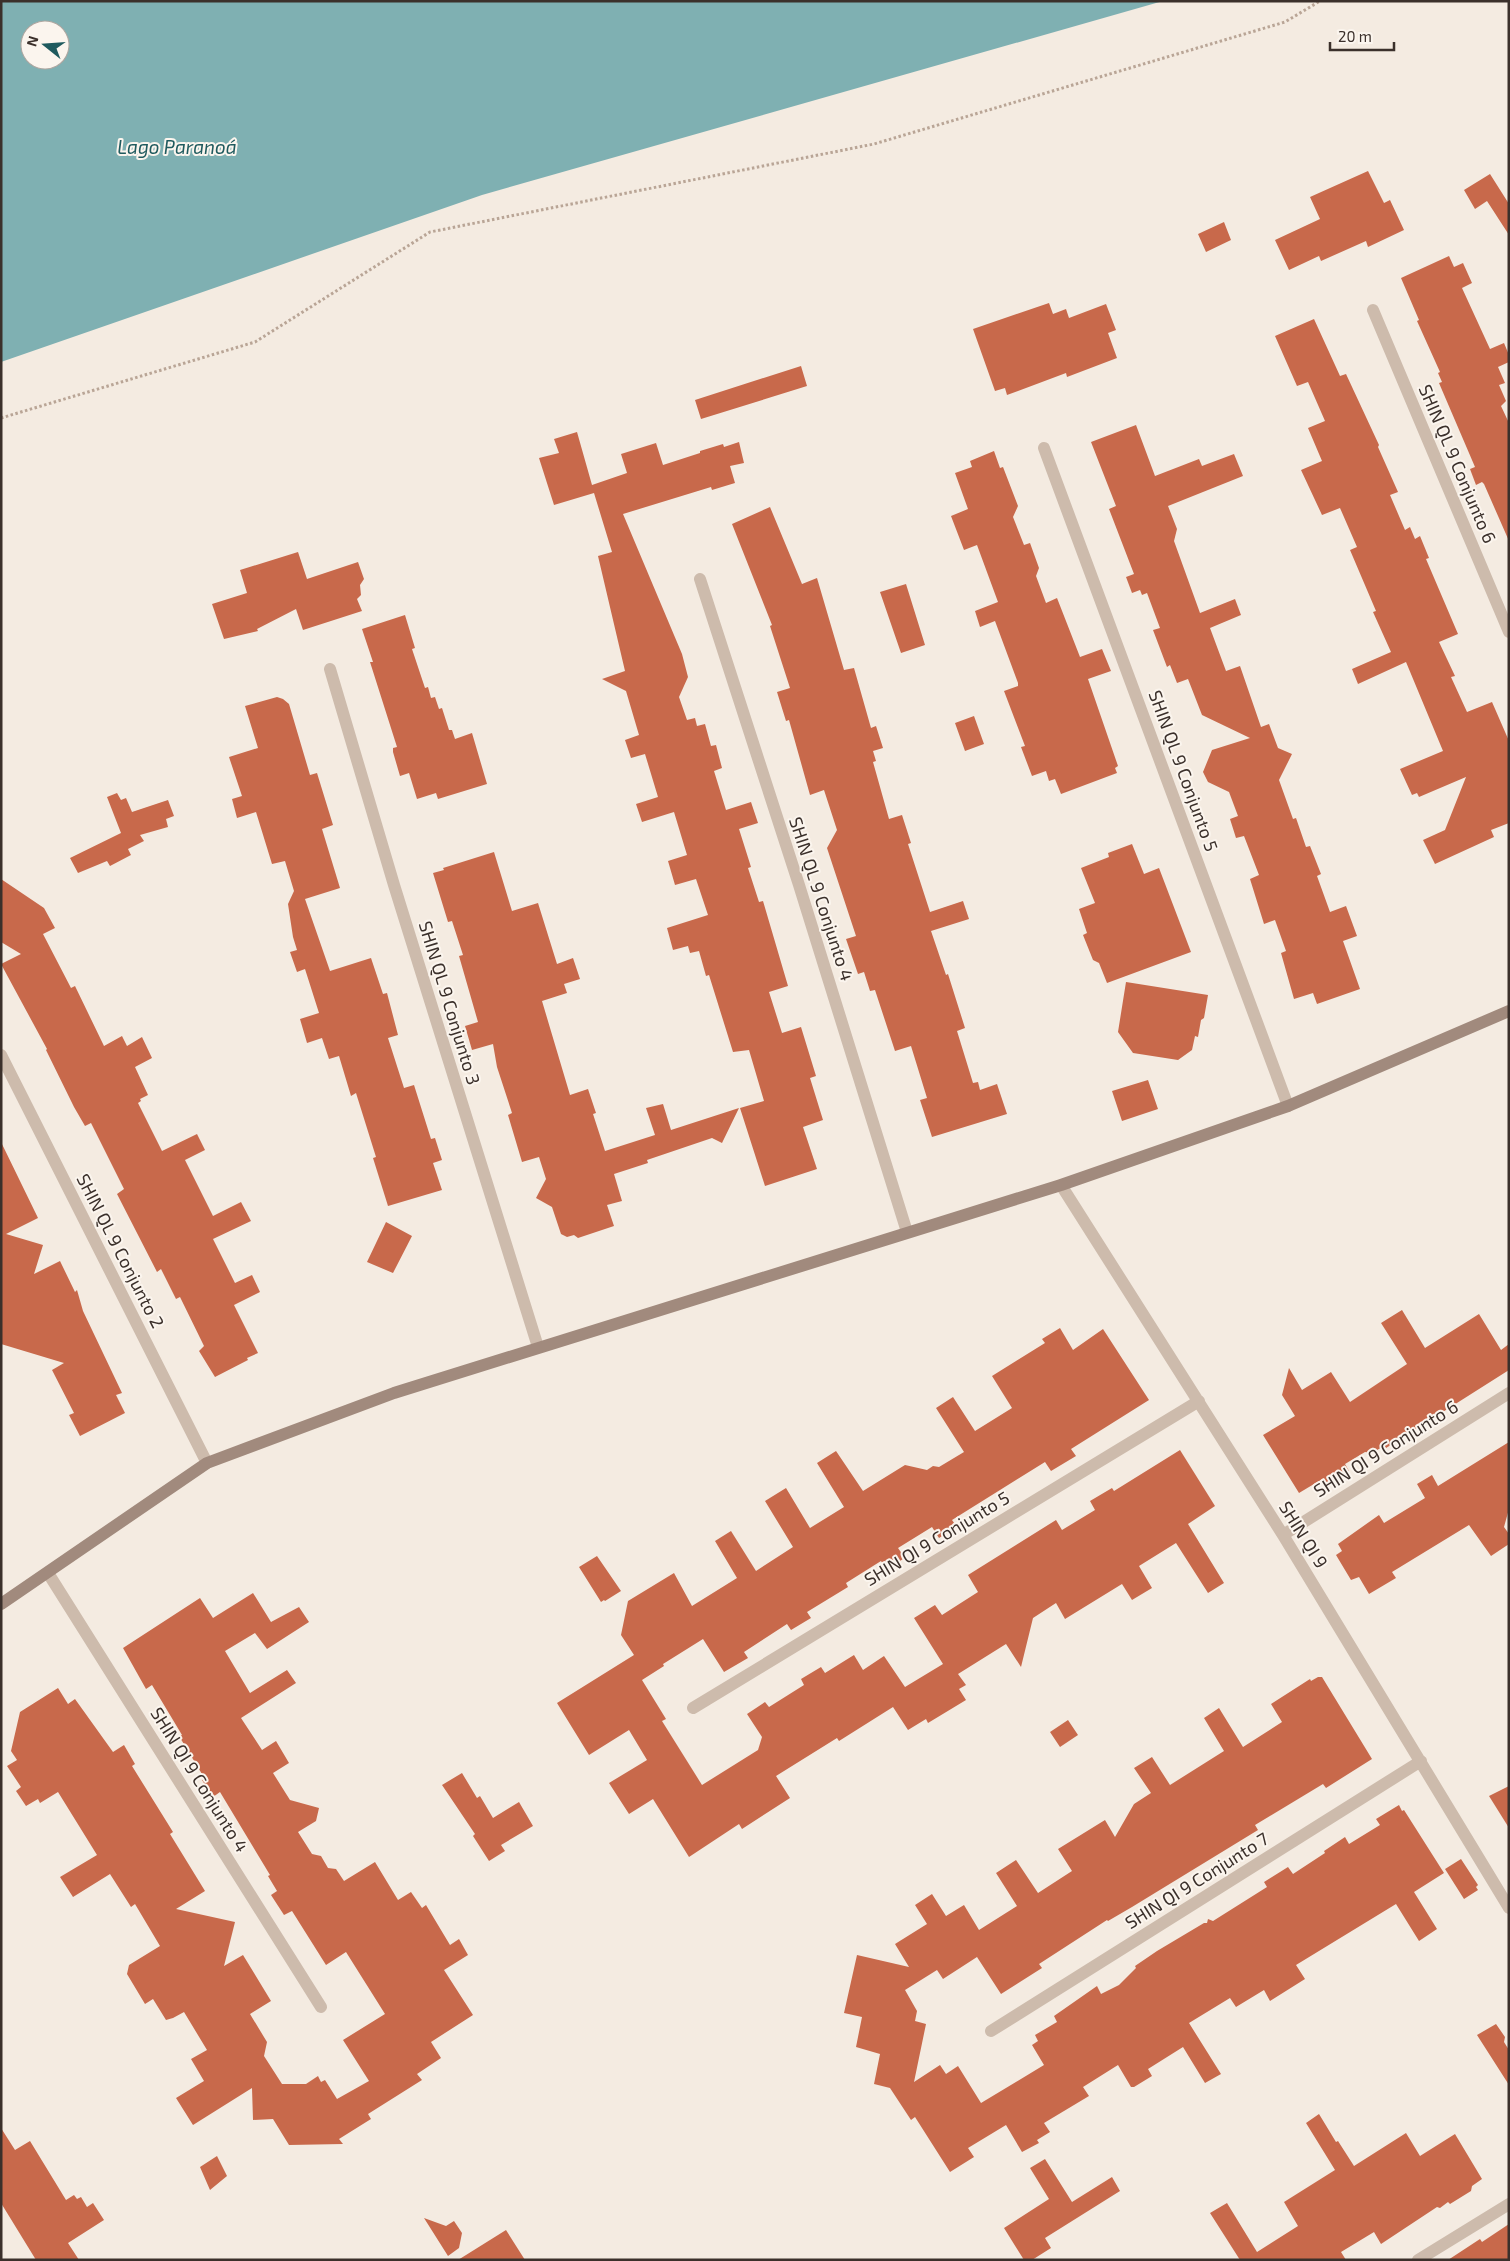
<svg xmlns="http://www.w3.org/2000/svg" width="1510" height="2261" font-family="'Exo 2',sans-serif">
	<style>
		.water { fill: #7fb0b2; fill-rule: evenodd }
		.building { fill: #c8694b }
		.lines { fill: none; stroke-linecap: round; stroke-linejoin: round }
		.path { stroke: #b9a596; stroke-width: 3; stroke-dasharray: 2.5 2.5; stroke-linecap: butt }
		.street { stroke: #cdbbac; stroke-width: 12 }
		.secondary { stroke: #a18a7d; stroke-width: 12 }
		.labels { text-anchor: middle; stroke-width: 4; stroke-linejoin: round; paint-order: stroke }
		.street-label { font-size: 18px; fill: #3b302b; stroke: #fbf5ee }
		.water-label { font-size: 19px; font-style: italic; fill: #1f5a5e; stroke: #fbf5ee }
	</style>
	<rect width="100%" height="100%" fill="#f4ebe1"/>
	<path class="water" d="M1,1h1162l-681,194 -481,167zM30,30h30v30h-30z"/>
	<path class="building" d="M1368,171l16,32 6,-3 14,30 -36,17 -2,-6 -45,20 -2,-5 -30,14 -14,-30 45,-21 -10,-22z
		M1490,174l19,30v31l-22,-34 -12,8 -11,-19z
		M1224,222l7,18 -25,12 -8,-18z
		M1449,256l5,11 9,-4 9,20 -10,5 28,61 14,-6 5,12v7l-11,5 7,16 -6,2 7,16 -5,5 8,17v118l-25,-57 -2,-2 -6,3 -6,-16 5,-2 -36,-84 3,-1 -4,-9 2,-1 -23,-51 2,-1 -18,-42z
		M1049,303l4,11 13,-5 3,9 37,-14 10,26 -8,3 9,25 -50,19 -1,-4 -59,22 -2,-7 -10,3 -22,-62z
		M1314,319l26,57 6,-2 33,71 -1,2 20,45 -8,3 15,35 5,-3 5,12 5,-3 9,22 -3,1 32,75 -19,8 16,34 -4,1 16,35 25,-10 17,39v82l-18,7 3,7 -59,27 -12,-24 22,-10 21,-53 -47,20 -2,-4 -5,2 -12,-26 43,-18 -37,-89 -48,22 -6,-15 39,-17 -18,-40 3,-1 -26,-61 7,-3 -17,-39 -18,7 -21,-45 21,-9 -14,-33 17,-7 -17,-39 -11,4 -22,-50z
		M801,366l6,20 -106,33 -6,-19z
		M1136,425l19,51 44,-17 3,7 32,-12 9,22 -75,30 9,23 -3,12 26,72 35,-14 6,16 -31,13 16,43 14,-5 21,61 8,-3 9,24 14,6 -13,26 14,39 3,-1 10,29 4,-1 11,28 -4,2 13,36 16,-6 11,30 -14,5 17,48 -43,15 -4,-11 -19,6 -13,-46 5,-2 -11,-31 -11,4 -14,-45 9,-4 -15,-39 -8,2 -6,-19 8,-3 -9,-24 -21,-10 -5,-10 9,-22 38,-12 -48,-23 -14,-36 -11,4 -7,-18 -3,2 -14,-37 7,-2 -13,-35 -5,2 -2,-5 -8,3 -6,-16 8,-3 -25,-65 7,-3 -25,-64z
		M577,432l15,53 35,-12 -6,-19 35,-11 7,22 37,-12v-2l23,-7 1,3 15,-5 5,21 -14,3 5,17 -23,7 -1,-3 -88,27 59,140 6,23 -9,20 8,23 8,-2 2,8 8,-2 6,22 5,-1 6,23 -8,3 12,39 25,-8 7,21 -19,6 12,38 -3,1 11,34 4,-1 25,85 -19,6 13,41 19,-6 15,49 -6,2 13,42 -20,7 14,42 -52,17 -25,-78 24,-7 -15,-51 -16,2 -24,-77 -3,1 -7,-25 -9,2 -2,-7 -15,4 -6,-22 41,-13 -12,-36 -21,6 -7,-24 19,-6 -13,-43 -32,10 -6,-18 22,-7 -13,-43 -14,4 -6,-18 14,-5 -13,-44 -24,-12 23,-8 -27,-115 14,-4 -18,-59 -40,12 -15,-47 20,-5 -5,-14z
		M994,451l6,17 3,-1 15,39 -5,11 11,28 6,-2 9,25 -3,8 10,27 11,-5 23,59 22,-8 9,22 -23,8 30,87 -3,2 2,5 -56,21 -6,-15 -6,2 -3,-10 -14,5 -11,-29 4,-1 -21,-55 14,-5v-3l-23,-62 -15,6 -5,-16 23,-9 -21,-57 -13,5 -13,-34 17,-7 -13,-36 17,-6 -2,-6z
		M770,507l32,77 15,-6 27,92 10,-2 17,60 5,-2 7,22 -10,3 3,10 -3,1 16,57 13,-4 9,28 -3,1 22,68 33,-11 6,18 -38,12 15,44 2,-1 17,54 -8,3 16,52 5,-1 2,8 17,-6 10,30 -75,23 -12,-37 7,-2 -16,-52 -16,5 -20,-61 -5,1 -6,-19 -6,2 -12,-35 10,-3 -29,-88 10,-18 -13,-40 -14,5 -21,-75 -3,1 -9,-29 13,-4 -20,-62 2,-1 -40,-101z
		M298,552l9,27 51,-17 6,17 -4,6 1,10 -4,4 5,12 -59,19 -7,-21 -39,20 1,2 -34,8 -12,-35 35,-11 -7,-23z
		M906,584l19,61 -24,8 -21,-61z
		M405,615l10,33 -3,1 13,39 3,-1 3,11 4,-1 4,12 3,-1 7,22h3l3,9 17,-6 15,51 -49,15 -2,-6 -19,6 -8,-26 -9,3 -7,-24v-4l4,-1 -27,-85h3l-11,-33z
		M277,697l6,2 6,5 21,71 7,-2 16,52 -11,4 18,59 -35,11 25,72 41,-13 12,36 4,-1 11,42 -10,3 16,50 10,-3 17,54 4,-1 7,22 -9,3 9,27 -54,16 -15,-48 3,-1 -20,-64 -5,3 -12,-40 -10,3 -7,-21 -15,5 -7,-24 19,-6 -14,-44 -8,3 -7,-20 7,-2 -4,-13 -5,-33 6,-13 -9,-30 -13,3 -16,-52 -19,6 -5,-19 10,-3 -13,-39 29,-9 -13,-42z
		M974,716l10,28 -19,7 -10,-28z
		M117,793l4,7 5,-2 6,14 36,-12 6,16 -8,3 2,8 -28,8 4,6 -16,8 3,6 -21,11 -3,-5 -29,12 -8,-15 51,-25 -14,-36z
		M1132,844l12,30 15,-6 32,84 -84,31 -8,-20 -6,-3 -10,-25 4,-2 -8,-24 16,-6 -14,-35 28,-11 -1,-4z
		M494,852l18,59 26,-8 19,61 16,-6 7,21 -16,5 3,9 -25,8 28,94 18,-6 8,24 -3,1 12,37 50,-16 -9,-27 17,-4 8,26 68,-22 -17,35 -10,-5 -65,22 1,3 -34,11 8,27 -15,4 7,21 -36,12 -4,-3 -7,2 -6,-3 -9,-27 -16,-9 10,-19 -7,-22 -17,5 -14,-47 4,-2 -15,-46 -4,-23 -21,6 -7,-24 13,-4 -19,-66 4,-1 -11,-34 -4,1 -15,-49 11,-3 -1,-2z
		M1,879l43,29 11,20 -12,6 28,54 4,-2 29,60 18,-10 5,10 15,-9 10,21 -17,9 13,28 -8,4 1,2 -3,2 24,48 35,-17 8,16 -20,10 28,56 28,-14 10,19 -38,18 22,44 17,-8 8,17 -26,13 24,48 -11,5 1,2 -33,17 -16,-26 5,-5 -24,-49 -4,2 -15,-30 -4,3 -40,-78 7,-5 -33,-66 -6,3 -11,-19 -28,-57 1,-1 -46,-85 20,-10 -20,-12z
		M1126,982l82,13 -4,23 -3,2 -3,17 -3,-1 -3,14 -14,10 -45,-7 -15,-21z
		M1148,1080l10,29 -36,12 -10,-30z
		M1,1142l37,76 -32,16 37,11 -9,29 26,-13 15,31 2,-2 6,21 39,82 -6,2 9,18 -45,23 -11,-21 5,-2 -22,-43 12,-7 -63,-19z
		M386,1222l26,14 -19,37 -26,-11z
		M1402,1310l23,38 54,-34 22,36 8,-6v26l-123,78 -2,-2 -12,7 -7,-1 -20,12 4,7 -22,14 -3,-7 -25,15 -36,-58 32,-19 -13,-21 7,-27 13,22 29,-18 19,30 57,-38 -26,-41z
		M1060,1328l13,22 30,-21 46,71 -78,49 5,7 -25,15 -6,-9 -93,58 5,7 -18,11 -7,-11 -34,21 7,10 -19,11 -5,-8 -35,22 2,4 -41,25 4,6 -20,12 -4,-6 -43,28 4,6 -24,14 -21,-33 -40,25 1,2 -22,14 24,39 -4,2 40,64 56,-35 4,-13 -15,-23 18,-12 4,5 35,-22 -3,-6 20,-12 4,6 29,-18 9,15 21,-14 21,31 38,-23 -29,-46 21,-13 7,10 36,-23 -10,-17 88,-55 6,10 33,-20 -5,-9 22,-13 2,3 66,-41 35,56 -27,18 36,59 -16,10 -32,-50 -37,23 13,22 -20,12 -10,-16 -57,35 -9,-16 -23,15 -12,49 -15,-23 -48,30 8,11 -7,4 7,11 -38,23 -2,-4 -18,11 -15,-23 -54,34 -2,-3 -61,38 14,22 -48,31 -3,-5 -50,33 -36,-58 -24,15 -20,-31 38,-23 -18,-30 -40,25 -32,-52 77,-48 -13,-20 7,-34 46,-28 18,33 45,-28 -22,-37 16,-10 25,40 37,-24 -28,-46 21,-13 24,40 34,-21 -27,-44 19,-12 27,40 42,-26 22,5 6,-4 6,1 25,-15 -28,-44 17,-11 22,34 37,-23 -20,-32 53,-33 -3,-4z
		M1509,1442v67l-5,18 5,7v10l-18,12 -22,-31 -77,47 4,6 -27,16 -10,-17 -8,3 -15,-25 6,-4 -4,-7 41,-29 5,8 41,-25 -8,-14 15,-9 6,11z
		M597,1556l24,35 -16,10 -1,-1 -3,2 -22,-35z
		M253,1593l18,29 28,-15 10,15 -42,27 -12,-16 -30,18 25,42 37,-23 9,13 -55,35 21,32 14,-9 13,22 -16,10 17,27 29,8 -3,13 -18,11 14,22 9,2 7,12 8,1 8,12 31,-19 23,38 13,-8 11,16 4,-3 24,40 9,-6 9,16 -24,15 29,45 -42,27 10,16 -24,16 5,6 -54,34 3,5 -32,20 4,5 -54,1 -16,-26 -20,1 -1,-32 -59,37 -17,-27 28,-17 -13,-22 16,-9 -23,-38 -11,6 -7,2 -13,-21 -8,5 -18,-30 2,-9 31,-19 -25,-42 -4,3 -21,-33 -37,23 -13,-20 37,-22 -39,-63 -18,11 -2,-4 -12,7 -10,-15 5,-4 -14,-21 10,-6 -6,-9 9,-39 38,-24 10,16 7,-5 38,53 11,-7 11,19 -3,2 41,66 -3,2 35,57 -29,18 59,13 -11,44 19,-11 28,46 -21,13 17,28 -3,14 18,28h24l12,-8 3,6 4,-2 12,19 32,-18 -26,-41 42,-26 -39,-62 -20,13 -34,-54 -8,4 -13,-20 6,-4 -9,-15 2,-1 -50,-83 -7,5 -11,-17 3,-1 -26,-43 3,-1 -30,-50 -6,4 -23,-41 77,-50 13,20z
		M1318,1677h4l50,82 -46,29 -3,-4 -68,41 3,5 -126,77 -24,14 -1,-1 -68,44 3,4 -41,26 -24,-37 -34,22 -6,-9 -32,20 12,21 -2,10 11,3 -12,58 26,-17 6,9 12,-8 23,37 63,-38 -12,-20 6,-4 -3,-6 22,-13 -3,-6 43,-30 4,8 18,-9 17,-17 -1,-2 22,-15 47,-28h3l1,-4 5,2 54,-34 -3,-5 24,-15 5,7 32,-21 -1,-2 21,-14 4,7 31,-19 -4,-6 23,-14 3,6 2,-1 40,63 -30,19 23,37 -18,12 -23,-37 -100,61 9,14 -35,22 -6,-11 -28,17 -6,-9 -41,25 32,51 -16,9 -22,-36 -35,22 4,7 -18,11h-3l-13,-22 -35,22 6,9 -45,27 6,9 -13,8 2,3 -17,9 -16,-27 -38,23 6,9 -24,15 -35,-55 -4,3 -21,-32 -16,-4 6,-30 -24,-7 6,-30 -18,-4 13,-58 52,12 -14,-23 32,-20 -12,-19 17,-11 14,22 18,-11 15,25 38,-24 -21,-33 20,-13 22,33 34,-22 -14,-22 47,-29 10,17 19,-33 17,-11 -17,-25 18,-11 18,28 54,-34 -20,-33 15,-10 24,39 39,-25 -11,-18 39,-25 1,2z
		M1068,1720l10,15 -18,12 -10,-15z
		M462,1773l15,25 3,-2 13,22 26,-16 14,24 -32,19 4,6 -16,10 -16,-25 2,-2 -33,-49z
		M1509,1786v42l-20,-32z
		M1461,1859l17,26 -2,2 2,3 -14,9 -19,-30z
		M1496,2024l9,13 -1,5 5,8v35l-32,-50z
		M1319,2114l17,28 2,-1 16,25 52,-33 14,23 35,-22 27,45 -10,7 -1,5 -21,13 -2,-2 -8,6 -3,-1 -56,37 -7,-12 -33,20 5,8h-106l-30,-47 17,-10 30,49 41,-26 -14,-24 51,-32 -29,-47z
		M1,2128l14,22 15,-9 36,59 8,-5 3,4 4,-2 6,10 6,-4 11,17 -36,23 11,17h-43l-35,-57z
		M217,2156l10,20 -17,14 -10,-23z
		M1045,2159l27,43 40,-25 8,14 -75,47 6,10 -19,12h-8l-20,-32 45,-29 -19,-31z
		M424,2218l22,8 8,-5 8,12 -3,15 -11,8z
		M1509,2224v36h-61l32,-21 2,3z
		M506,2230l19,30h-67z"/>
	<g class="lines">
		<path class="path" d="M1,418l254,-76 175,-110 444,-88 411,-122 35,-21"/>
		<path class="street" d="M1373,310l136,322
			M1044,448l244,658
			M700,579l99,306 108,347
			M330,669l64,216 144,462
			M1,1055l206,408
			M1061,1185l222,350 226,373
			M1283,1535l226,-142
			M48,1573l273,434
			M693,1708l506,-307
			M991,2031l430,-270
			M1418,2260l91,-56"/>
		<path class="secondary" d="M1,1604l206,-141 187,-70 667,-208 227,-79 221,-95"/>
	</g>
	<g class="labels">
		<g class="street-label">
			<text transform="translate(1457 464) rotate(67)" y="6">SHIN QL 9 Conjunto 6</text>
			<text transform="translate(1183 771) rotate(70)" y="6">SHIN QL 9 Conjunto 5</text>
			<text transform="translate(821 899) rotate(72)" y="6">SHIN QL 9 Conjunto 4</text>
			<text transform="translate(449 1003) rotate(73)" y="6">SHIN QL 9 Conjunto 3</text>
			<text transform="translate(120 1251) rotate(63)" y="6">SHIN QL 9 Conjunto 2</text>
			<text transform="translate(1386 1449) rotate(-32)" y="6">SHIN QI 9 Conjunto 6</text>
			<text transform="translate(1303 1535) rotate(58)" y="6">SHIN QI 9</text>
			<text transform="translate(937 1539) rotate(-31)" y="6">SHIN QI 9 Conjunto 5</text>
			<text transform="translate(199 1780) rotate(58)" y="6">SHIN QI 9 Conjunto 4</text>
			<text transform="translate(1197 1881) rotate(-32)" y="6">SHIN QI 9 Conjunto 7</text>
		</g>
		<g class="water-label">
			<text x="177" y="154">Lago Paranoá</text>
		</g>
	</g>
	<rect width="1510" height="2261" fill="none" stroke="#3b302b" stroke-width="5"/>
	<g transform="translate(45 45) rotate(287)"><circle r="24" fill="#fbf5ee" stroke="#aea6a0"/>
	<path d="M0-4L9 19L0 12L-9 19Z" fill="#1f5a5e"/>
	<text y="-8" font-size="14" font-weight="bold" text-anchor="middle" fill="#3b302b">N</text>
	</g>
	<path d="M1330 42v8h64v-8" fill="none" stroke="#3b302b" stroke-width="2.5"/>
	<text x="1338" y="42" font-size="15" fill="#3b302b" stroke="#fbf5ee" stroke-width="4" paint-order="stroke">20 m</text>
</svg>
